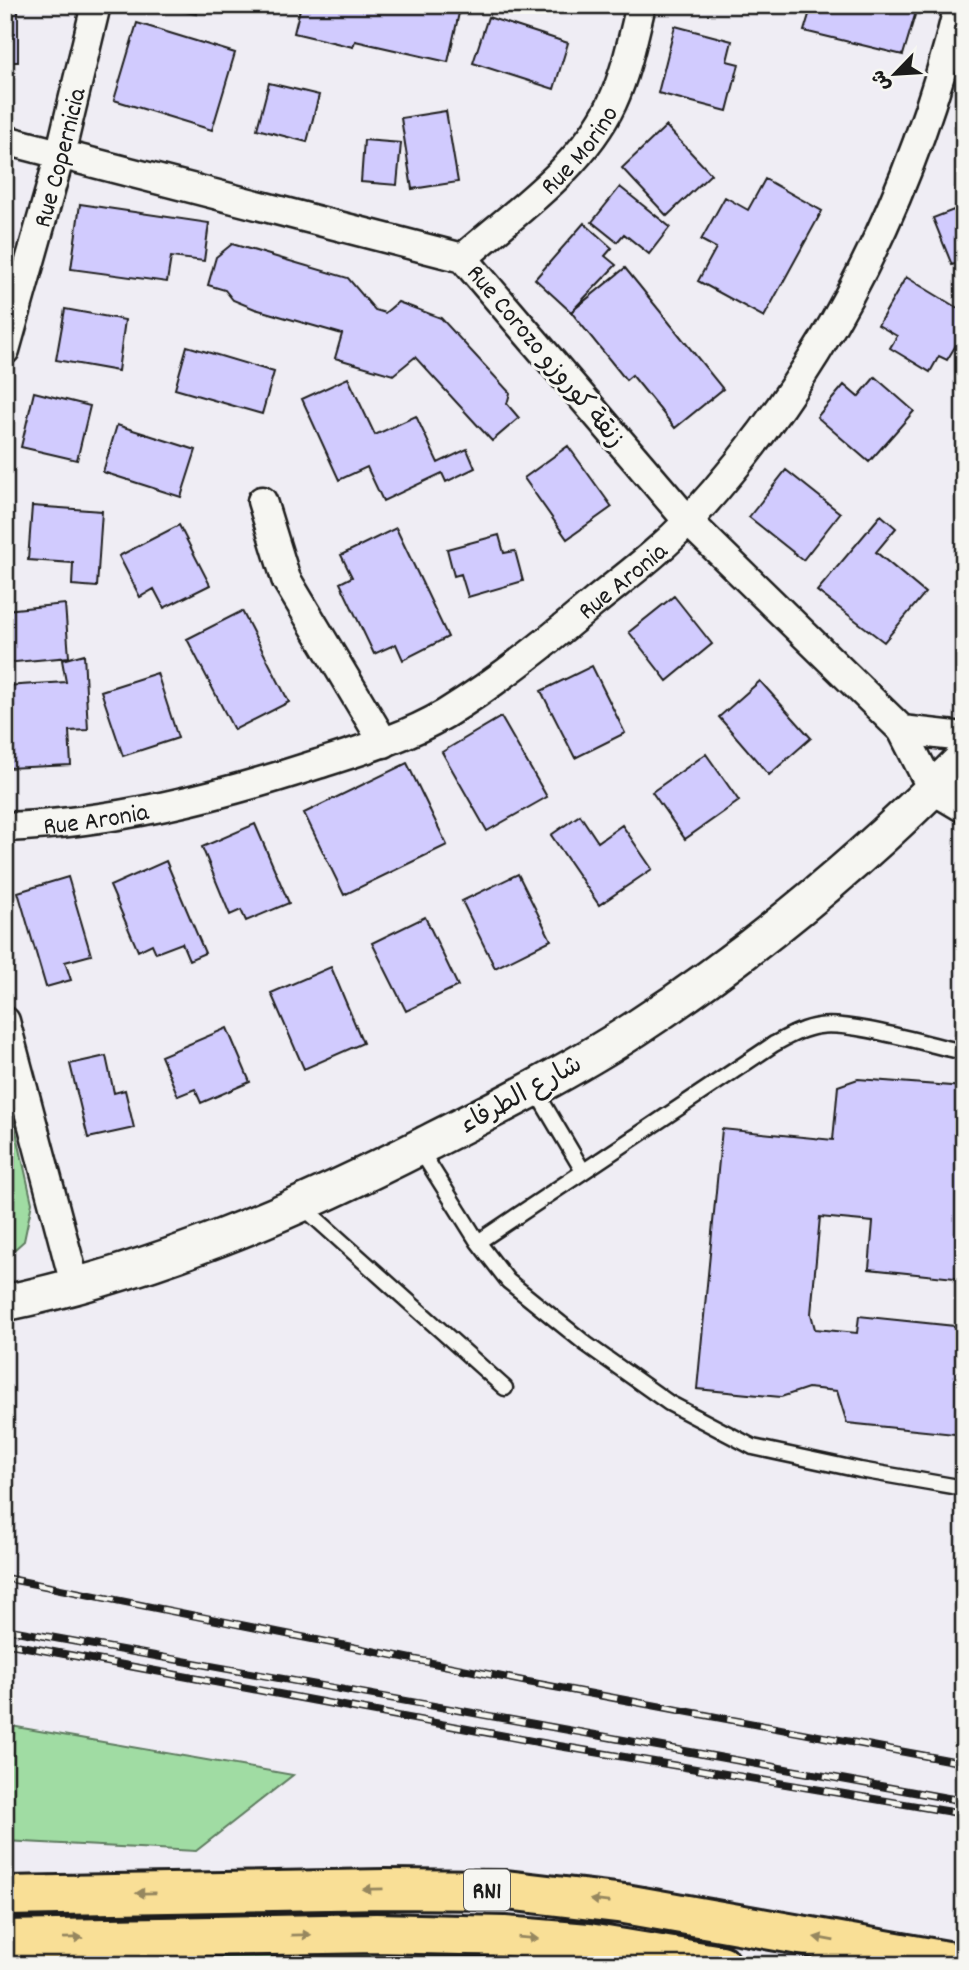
<svg xmlns="http://www.w3.org/2000/svg" width="969" height="1970" font-family="Dekko,'Playpen Sans Arabic',sans-serif">
	<style>
		.green { fill: #a0dca3; stroke: #5e7c60; stroke-width: 2 }
		.building { fill: #d1cbfe; stroke: #1c1c1c; stroke-width: 2 }
		.lines { fill: none; stroke-linecap: round; stroke-linejoin: round }
		.service-casing { stroke: #1c1c1c; stroke-width: 19 }
		.minor-casing { stroke: #1c1c1c; stroke-width: 33 }
		.tertiary-casing { stroke: #1c1c1c; stroke-width: 40 }
		.trunk-casing { stroke: #1c1c1c; stroke-width: 44 }
		.service { stroke: #f6f6f2; stroke-width: 14 }
		.minor { stroke: #f6f6f2; stroke-width: 28 }
		.tertiary { stroke: #f6f6f2; stroke-width: 35 }
		.trunk { stroke: #f9df96; stroke-width: 38 }
		.rail-casing { stroke: #1c1c1c; stroke-width: 8 }
		.rail { stroke: #f6f6f2; stroke-width: 5; stroke-dasharray: 16; stroke-linecap: butt }
		.oneway { fill: #96875f }
		.labels { text-anchor: middle; stroke-width: 6; stroke-linejoin: round; paint-order: stroke }
		.shield { fill: #f6f6f2; stroke: #5d5d5c; stroke-width: 2 }
		.shield-label { font-size: 24px; font-weight: bold; fill: #1c1c1c }
		.street-label { font-size: 26px; fill: #1c1c1c; stroke: #f6f6f2 }
	</style>
	<rect width="100%" height="100%" fill="#efedf4"/>
	<filter id="ink" filterUnits="userSpaceOnUse"><feTurbulence type="fractalNoise" baseFrequency=".0143" numOctaves="2"/><feDisplacementMap in="SourceGraphic" scale="14" xChannelSelector="R" yChannelSelector="G"/><feConvolveMatrix kernelMatrix="1 2 1 2 8 2 1 2 1" color-interpolation-filters="sRGB"/></filter>
	<g filter="url(#ink)">
		<path class="green" d="M5,1081l27,122 -8,38 -19,17z
			M5,1725l288,50 -97,76 -191,-10z
			M305,1952l215,3 91,10h-606v-9z"/>
		<path class="building" d="M5,5h13v57h-13z
			M151,5h47l-2,9z
			M301,5h126l32,8 -11,49 -93,-21 -2,6 -59,-14z
			M812,5h106l-15,50 -99,-24z
			M488,17l80,26 -14,46 -81,-26z
			M137,23l98,30 -23,77 -98,-30z
			M675,26l57,15 -5,20 12,3 -12,47 -69,-18z
			M269,83l50,12 -12,47 -50,-13z
			M446,111l12,71 -46,7 -11,-71z
			M666,126l45,48 -44,42 -45,-48z
			M364,140l37,3 -4,42 -36,-3z
			M765,179l57,32 -58,106 -66,-36 18,-33 -15,-8 24,-43 23,13z
			M620,187l50,40 -21,27 -25,-20 -7,8 -25,-20z
			M80,204l129,19 -5,38 -33,-4 -4,25 -96,-13z
			M964,206v55l-12,4 -19,-47z
			M584,223l28,25 -7,8 11,9 -45,47 -36,-33z
			M232,244l116,34 27,32 10,3 13,-11 43,16 69,75 -3,11 12,14 -27,23 -77,-84 -22,18 -58,-17 7,-24 -87,-25 -22,-9 -8,-10 -17,-5 8,-28z
			M625,268l98,121 -48,39 -43,-53 -6,5 -55,-68z
			M906,277l58,35v20l-17,28 -8,-4 -9,16 -40,-24 7,-12 -19,-11z
			M65,309l60,11 -7,51 -62,-11z
			M187,346l87,26 -12,42 -87,-25z
			M875,377l39,34 -45,51 -52,-45 27,-32 14,12z
			M348,378l27,57 41,-19 22,47 29,-14 8,19 -29,14 -4,-9 -59,28 -16,-34 -28,13 -37,-81z
			M34,392l56,14 -13,54 -56,-13z
			M117,425l79,25 -15,47 -78,-25z
			M568,446l44,61 -45,32 -43,-61z
			M786,470l54,43 -37,47 -54,-43z
			M32,506l70,5 -5,76 -25,-2 1,-22 -45,-3z
			M881,515l15,13 -20,24 49,41 -41,49 -67,-51z
			M179,525l31,60 -46,23 -10,-19 -14,8 -21,-41z
			M396,528l52,109 -45,23 -7,-16 -22,10 -34,-71 12,-6 -11,-22z
			M499,535l5,18 11,-2 8,30 -55,16 -7,-23 -7,2 -7,-27z
			M674,596l38,48 -45,37 -38,-49z
			M65,604l4,53 -64,6v-53z
			M242,611l47,91 -55,28 -47,-91z
			M84,654l4,76 -19,1 2,34 -64,3 -2,-82 61,-4 -4,-22z
			M592,666l33,67 -50,25 -34,-67z
			M157,673l21,65 -55,18 -22,-65z
			M760,681l51,57 -42,37 -50,-58z
			M501,717l46,80 -60,34 -45,-79z
			M706,754l33,47 -54,38 -33,-47z
			M407,763l40,82 -103,50 -40,-82z
			M580,815l18,27 24,-17 30,44 -53,36 -48,-70z
			M255,824l34,79 -43,18 -5,-11 -11,5 -28,-68z
			M166,861l39,92 -16,7 -7,-17 -26,10 -4,-9 -14,7 -28,-65z
			M518,874l33,66 -56,28 -33,-67z
			M68,877l23,78 -26,7 6,18 -25,7 -28,-95z
			M425,917l33,69 -52,25 -34,-68z
			M331,967l32,76 -59,26 -33,-76z
			M227,1028l23,54 -49,21 -6,-14 -17,7 -17,-40z
			M106,1056l8,37 11,-3 9,38 -46,10 -18,-74z
			M858,1079l106,8v192l-95,-10 4,-47 -53,-5 -9,97 4,15 42,4 2,-17 105,11v108l-117,-12 -10,-32 -29,-3 -27,9 -84,-8 25,-260 111,11 5,-54z"/>
		<g class="lines">
			<defs>
				<path id="service" d="M534,1088l49,83
					M419,1148l59,94 30,39 78,63 83,59 84,44 107,23 104,18
					M302,1206l203,182
					M478,1242l296,-198c15,-8 29,-16 45,-18 32,-5 110,19 145,26"/>
				<g id="minor">
					<path d="M5,140l458,118 225,263 214,209 30,59 32,19"/>
					<path id="s1" d="M463,258c52,-46 119,-91 149,-155 14,-30 21,-65 29,-98"/>
					<path id="s2" d="M5,350l55,-195 36,-150"/>
					<path d="M262,501l24,78 98,164"/>
					<path d="M902,730l62,7"/>
					<path id="s3" d="M5,827c107,-4 212,-30 313,-63 44,-14 88,-27 127,-50 52,-32 101,-71 147,-110 33,-27 70,-54 98,-85 135,-147 222,-320 269,-514"/>
					<path d="M5,1021l71,267"/>
				</g>
				<path id="tertiary" d="M5,1303c147,-31 286,-90 419,-158 71,-36 145,-73 211,-116 118,-77 230,-171 329,-271"/>
				<path id="trunk" d="M5,1896l379,-7 122,1 119,14 339,60
					M5,1940l371,-7 128,3 84,7 133,22"/>
			</defs>
			<use href="#service" class="service-casing"/>
			<use href="#minor" class="minor-casing"/>
			<use href="#tertiary" class="tertiary-casing"/>
			<use href="#trunk" class="trunk-casing"/>
			<use href="#service" class="service"/>
			<use href="#minor" class="minor"/>
			<use href="#tertiary" class="tertiary"/>
			<use href="#trunk" class="trunk"/>
			<defs>
				<path id="rail" d="M5,1578l523,104 436,81
					M5,1629l959,172
					M5,1643l554,103 405,68"/>
			</defs>
			<use href="#rail" class="rail-casing"/>
			<use href="#rail" class="rail"/>
		</g>
		<defs><path id="oneway-solid" d="M-6-.8H1V-3.2L6.5 0L1 3.2V.8H-6Z" transform="scale(1.75)"/></defs>
		<g class="oneway">
			<use href="#oneway-solid" transform="translate(373 1889) rotate(179)"/>
			<use href="#oneway-solid" transform="translate(146 1893) rotate(179)"/>
			<use href="#oneway-solid" transform="translate(600 1901) rotate(-173)"/>
			<use href="#oneway-solid" transform="translate(301 1935) rotate(-1)"/>
			<use href="#oneway-solid" transform="translate(73 1938) rotate(-1)"/>
			<use href="#oneway-solid" transform="translate(528 1938) rotate(5)"/>
			<use href="#oneway-solid" transform="translate(824 1939) rotate(-170)"/>
		</g>
	</g>
	<g class="labels">
		<rect class="shield" x="464" y="1869.5" width="46" height="41" rx="5"/>
		<g class="shield-label">
			<text x="487" y="1898">RN1</text>
		</g>
		<g class="street-label">
			<text dy="9" stroke="none"><textPath href="#s1" startOffset="159">Rue Morino</textPath></text>
			<text dy="9" stroke="none"><textPath href="#s2" startOffset="200">Rue Copernicia</textPath></text>
			<text transform="translate(547 355) rotate(50)" y="9">Rue Corozo زنقة كوروزو</text>
			<text dy="9" stroke="none"><textPath href="#s3" startOffset="679">Rue Aronia</textPath></text>
			<text dy="9" stroke="none"><textPath href="#s3" startOffset="91">Rue Aronia</textPath></text>
			<text transform="translate(520 1093) rotate(-29)" y="9">شارع الطرفاء</text>
		</g>
	</g>
	<rect width="969" height="1970" fill="none" stroke="#f6f6f2" stroke-width="28"/>
	<rect x="14" y="14" width="941" height="1942" fill="none" stroke="#1c1c1c" stroke-width="2.5" filter="url(#ink)"/>
	<g transform="translate(895 74) rotate(245)" stroke="#f6f6f2" stroke-width="5" paint-order="stroke">
	<path d="M0-5L12 26L0 18L-12 26Z" fill="#1c1c1c"/>
	<text y="-10" font-size="19" font-weight="bold" text-anchor="middle" fill="#1c1c1c">ش</text>
	</g>
</svg>
